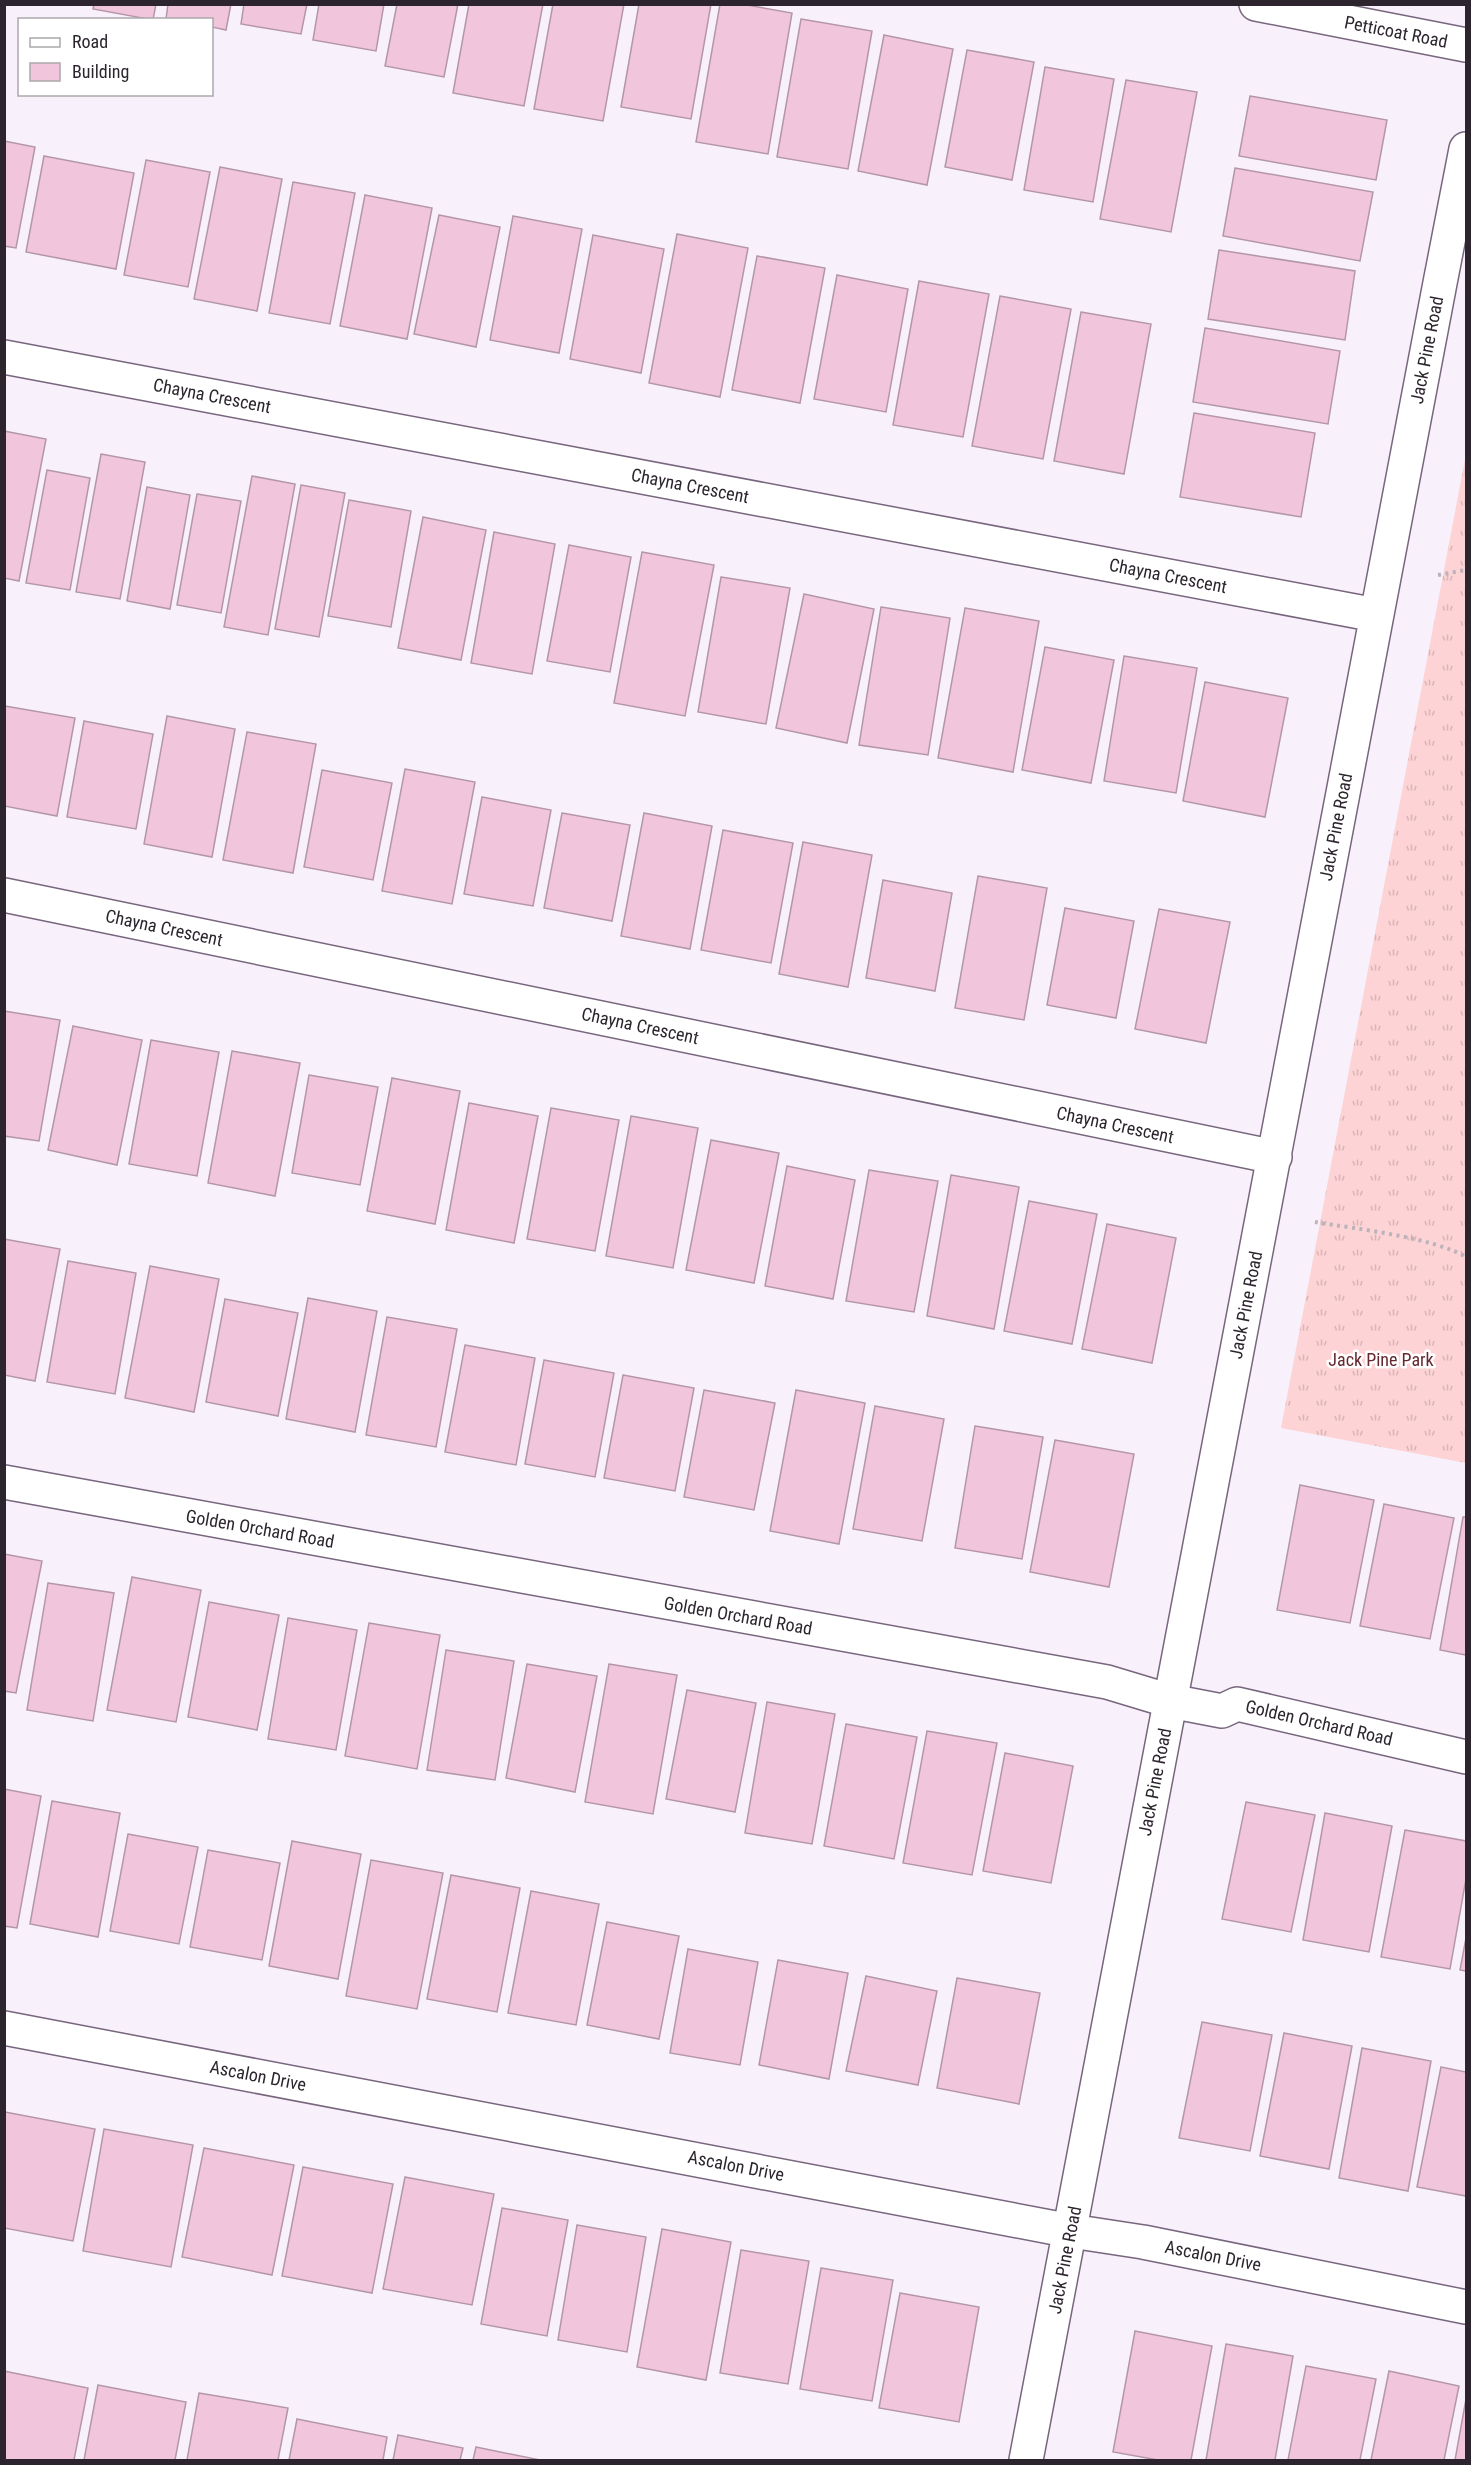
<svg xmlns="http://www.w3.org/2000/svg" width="1471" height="2465" font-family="'Roboto Condensed',sans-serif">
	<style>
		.grass { fill: url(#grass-tufts) }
		.building { fill: #f1c5dc; stroke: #b497a6; stroke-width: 1.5 }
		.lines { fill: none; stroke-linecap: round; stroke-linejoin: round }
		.minor-casing { stroke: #77667d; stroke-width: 36 }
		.path { stroke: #bab3bc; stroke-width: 4; stroke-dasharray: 3 4.5; stroke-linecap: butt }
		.minor { stroke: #fff; stroke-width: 33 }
		.labels { text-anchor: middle; stroke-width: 5; stroke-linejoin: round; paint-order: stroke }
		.street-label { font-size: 18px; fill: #2c252e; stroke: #fff }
		.park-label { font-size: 18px; fill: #64282f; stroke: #fff }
	</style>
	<defs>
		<pattern id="grass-tufts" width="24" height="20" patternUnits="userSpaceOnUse" patternTransform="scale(1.5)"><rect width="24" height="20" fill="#fdd3d5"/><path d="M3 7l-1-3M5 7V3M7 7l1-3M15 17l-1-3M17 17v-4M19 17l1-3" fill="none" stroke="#d9b5b7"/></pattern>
	</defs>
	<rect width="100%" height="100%" fill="#f8f1fb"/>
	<path class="grass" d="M1466,454v1009l-185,-35z"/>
	<path class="building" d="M94,4h62l-3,16 -60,-11z
		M168,4h63l-5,26 -14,-3v-7l-46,-1z
		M244,4h63l-6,30 -60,-10z
		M319,4h65l-8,47 -63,-11z
		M397,4h61l-14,73 -59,-11z
		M469,4h74l-19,102 -71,-13z
		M553,4h71l-21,117 -69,-12z
		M639,4h72l-20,115 -70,-12z
		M720,4h21l51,9 -24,141 -72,-12z
		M801,19l71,12 -24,138 -71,-12z
		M884,35l69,14 -26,136 -69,-14z
		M967,50l67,12 -22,118 -67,-13z
		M1045,67l69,12 -21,123 -69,-12z
		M1126,80l71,12 -26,140 -71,-13z
		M1250,96l137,24 -11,60 -137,-24z
		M4,141l31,6 -19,101 -12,-2z
		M44,156l90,17 -18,96 -90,-17z
		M146,160l64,12 -22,115 -64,-12z
		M220,167l62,12 -25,132 -63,-12z
		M1235,168l138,24 -13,69 -137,-25z
		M293,182l62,11 -25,131 -61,-11z
		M365,195l67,13 -25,131 -67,-13z
		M439,215l61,12 -24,120 -62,-13z
		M513,216l69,13 -23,124 -69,-13z
		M677,234l71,14 -28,149 -71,-14z
		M593,235l71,14 -23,124 -71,-14z
		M1219,250l136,21 -10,69 -137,-21z
		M757,256l68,12 -25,135 -68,-13z
		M837,275l71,14 -22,123 -72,-13z
		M919,281l70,13 -26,143 -70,-12z
		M1000,296l71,13 -28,150 -71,-13z
		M1081,312l70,12 -27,150 -70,-13z
		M1205,328l135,23 -12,73 -135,-22z
		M1194,413l121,20 -14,84 -121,-20z
		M4,431l42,8 -27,142 -15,-3z
		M101,454l44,8 -25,137 -44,-7z
		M47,470l43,8 -20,112 -44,-7z
		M252,476l43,8 -27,151 -44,-8z
		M301,485l44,8 -26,144 -44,-8z
		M147,487l43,8 -20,114 -43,-8z
		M197,494l44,7 -20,112 -44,-8z
		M349,500l62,11 -20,116 -63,-11z
		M423,517l63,13 -25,130 -63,-12z
		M494,532l61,12 -23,130 -61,-11z
		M569,545l62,12 -21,115 -63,-11z
		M642,552l72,13 -29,151 -71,-13z
		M721,577l69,11 -24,136 -68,-12z
		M804,594l70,15 -27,134 -71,-15z
		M881,607l69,11 -22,137 -69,-10z
		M965,608l74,13 -26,151 -75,-14z
		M1045,647l69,13 -23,123 -69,-13z
		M1124,656l73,12 -21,125 -72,-12z
		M1205,682l83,16 -23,119 -82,-16z
		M5,706l70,12 -18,98 -53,-10z
		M167,716l68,13 -23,128 -68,-13z
		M84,721l69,13 -17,95 -69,-12z
		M247,732l69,12 -23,129 -70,-13z
		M405,769l70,13 -23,122 -70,-13z
		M322,770l70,13 -19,97 -69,-13z
		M482,797l69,13 -18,96 -69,-12z
		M562,813l68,12 -18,96 -68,-13z
		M644,813l68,13 -22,123 -69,-13z
		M723,830l70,13 -22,120 -70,-13z
		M803,842l69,13 -24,132 -69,-13z
		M978,876l69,12 -23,132 -69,-12z
		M883,880l69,13 -17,98 -69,-13z
		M1065,908l69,13 -18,97 -69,-13z
		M1159,909l71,13 -24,121 -71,-14z
		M4,1011l56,9 -21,121 -35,-5z
		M73,1026l69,14 -25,125 -69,-15z
		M151,1040l68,12 -22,124 -68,-12z
		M232,1051l68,12 -25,133 -67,-13z
		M309,1075l69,12 -18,98 -68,-12z
		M392,1078l68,13 -25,133 -68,-13z
		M469,1103l69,13 -24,127 -68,-13z
		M551,1108l68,12 -24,131 -68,-12z
		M631,1116l67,12 -25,140 -67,-12z
		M711,1140l68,13 -25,130 -68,-13z
		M787,1166l68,14 -22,119 -68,-13z
		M869,1170l69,11 -24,131 -68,-11z
		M951,1175l68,12 -25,142 -67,-13z
		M1029,1201l68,13 -25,130 -68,-13z
		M1107,1224l69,14 -24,125 -70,-14z
		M4,1239l56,10 -25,132 -31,-6z
		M68,1261l68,12 -21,121 -68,-12z
		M150,1266l69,13 -25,133 -69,-14z
		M308,1298l69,13 -22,121 -69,-13z
		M225,1299l73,14 -20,103 -72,-14z
		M387,1317l70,12 -21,118 -70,-12z
		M465,1345l70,13 -19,107 -71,-13z
		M544,1360l70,13 -19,104 -70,-13z
		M623,1375l71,13 -19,103 -71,-13z
		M704,1390l71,13 -21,107 -70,-13z
		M796,1390l69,13 -26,141 -69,-13z
		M875,1406l69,13 -22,122 -69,-12z
		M975,1426l68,11 -21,122 -67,-11z
		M1055,1440l79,14 -25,133 -79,-15z
		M1300,1485l74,15 -24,123 -73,-13z
		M1384,1504l70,14 -24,121 -70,-13z
		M1463,1517h3v138l-26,-5z
		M4,1554l38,7 -26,132 -12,-2z
		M132,1577l69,13 -25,132 -69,-12z
		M48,1583l66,10 -21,128 -66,-11z
		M209,1602l70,13 -22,115 -69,-13z
		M288,1618l69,12 -21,120 -68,-11z
		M369,1623l71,12 -23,134 -72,-13z
		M446,1650l68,11 -19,119 -68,-10z
		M527,1664l70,12 -22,116 -69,-14z
		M609,1664l68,11 -24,139 -68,-12z
		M687,1690l69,13 -21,109 -69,-13z
		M767,1702l68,12 -23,130 -67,-11z
		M846,1724l71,13 -23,122 -70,-13z
		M927,1731l70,12 -25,132 -69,-12z
		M1005,1753l68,13 -22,117 -68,-12z
		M4,1789l37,7 -24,132 -13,-2z
		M52,1801l68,12 -22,124 -68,-13z
		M1246,1802l69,13 -24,117 -69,-13z
		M1325,1813l67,13 -23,126 -66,-12z
		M1405,1830l61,11v38l-16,90 -69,-12z
		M128,1834l70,13 -19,97 -69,-13z
		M292,1841l69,13 -23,125 -69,-13z
		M208,1850l72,13 -18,97 -72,-13z
		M371,1860l72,13 -26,136 -71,-13z
		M451,1875l69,13 -23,124 -70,-13z
		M531,1891l68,13 -23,121 -68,-12z
		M607,1922l72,14 -20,103 -72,-14z
		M1466,1938v33l-6,-1z
		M688,1949l70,13 -18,103 -70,-12z
		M778,1960l70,13 -19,106 -70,-14z
		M866,1976l71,15 -19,94 -72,-14z
		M957,1978l83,15 -21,111 -82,-16z
		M1202,2022l70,13 -22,116 -71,-13z
		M1284,2033l68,13 -23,123 -69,-13z
		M1362,2048l69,13 -23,130 -69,-13z
		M1441,2067l25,5v124l-49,-9z
		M5,2112l90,17 -22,112 -69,-13z
		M104,2129l89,16 -22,122 -88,-16z
		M204,2148l90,17 -22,110 -90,-18z
		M303,2167l90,17 -21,109 -90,-17z
		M405,2177l89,17 -22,111 -89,-16z
		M502,2208l66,12 -21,116 -66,-12z
		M577,2225l69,12 -19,115 -69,-12z
		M662,2229l69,13 -25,138 -69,-13z
		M741,2250l68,11 -21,123 -68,-11z
		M821,2268l72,12 -21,121 -72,-12z
		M900,2293l79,14 -20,115 -80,-14z
		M1135,2331l77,15 -21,114h-33l-45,-8z
		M1226,2344l67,12 -18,104h-69z
		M1306,2366l70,13 -16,81h-72z
		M4,2371l84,17 -14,72h-70z
		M1389,2371l70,15 -15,74h-73z
		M98,2385l88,17 -11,58h-91z
		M199,2393l89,15 -10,52h-91z
		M1466,2399v61h-11z
		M297,2419l90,18 -4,23h-94z
		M398,2435l65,13 -3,12h-67z
		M476,2447l64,13h-67z"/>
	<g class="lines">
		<defs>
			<path id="minor" d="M1256,4l210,41
				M4,357l1372,258
				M4,895l1271,262
				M4,1482l1103,200 63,19 52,10 15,-7 229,53
				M4,2028l1067,203 72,11 323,65
				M1026,2460c150,-769 290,-1541 440,-2311"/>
		</defs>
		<use href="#minor" class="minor-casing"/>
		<path class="path" d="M1438,575l28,-5
			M1315,1222c41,7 117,15 151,35"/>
		<use href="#minor" class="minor"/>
	</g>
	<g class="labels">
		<g class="street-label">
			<text transform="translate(1396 32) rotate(11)" y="6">Petticoat Road</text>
			<text transform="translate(1427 350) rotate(-79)" y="6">Jack Pine Road</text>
			<text transform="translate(212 396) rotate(11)" y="6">Chayna Crescent</text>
			<text transform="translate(690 486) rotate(11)" y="6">Chayna Crescent</text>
			<text transform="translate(1168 576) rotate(11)" y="6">Chayna Crescent</text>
			<text transform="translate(1336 827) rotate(-79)" y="6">Jack Pine Road</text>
			<text transform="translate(164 928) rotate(12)" y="6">Chayna Crescent</text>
			<text transform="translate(640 1026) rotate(12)" y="6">Chayna Crescent</text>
			<text transform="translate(1115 1125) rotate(12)" y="6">Chayna Crescent</text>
			<text transform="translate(1246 1305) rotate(-79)" y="6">Jack Pine Road</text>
			<text transform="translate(260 1529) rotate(10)" y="6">Golden Orchard Road</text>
			<text transform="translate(738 1616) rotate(10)" y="6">Golden Orchard Road</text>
			<text transform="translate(1319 1723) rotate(13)" y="6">Golden Orchard Road</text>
			<text transform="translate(1155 1782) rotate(-79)" y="6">Jack Pine Road</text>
			<text transform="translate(258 2076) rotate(11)" y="6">Ascalon Drive</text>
			<text transform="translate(736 2166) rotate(11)" y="6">Ascalon Drive</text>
			<text transform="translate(1213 2256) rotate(11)" y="6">Ascalon Drive</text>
			<text transform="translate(1065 2260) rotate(-79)" y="6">Jack Pine Road</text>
		</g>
		<g class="park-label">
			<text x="1381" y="1366">Jack Pine Park</text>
		</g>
	</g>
	<rect width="1471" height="2465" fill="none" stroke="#2c252e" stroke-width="12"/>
	<rect x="18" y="18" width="195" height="78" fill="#ffffff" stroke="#aba8ab" stroke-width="1.5"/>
	<rect x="30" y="38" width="30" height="9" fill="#ffffff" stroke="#aba8ab" stroke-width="1.5"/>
	<text x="72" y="48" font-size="18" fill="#2c252e">Road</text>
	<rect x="30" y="63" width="30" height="18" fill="#f1c5dc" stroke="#aba8ab" stroke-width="1.5"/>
	<text x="72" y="78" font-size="18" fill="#2c252e">Building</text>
</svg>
